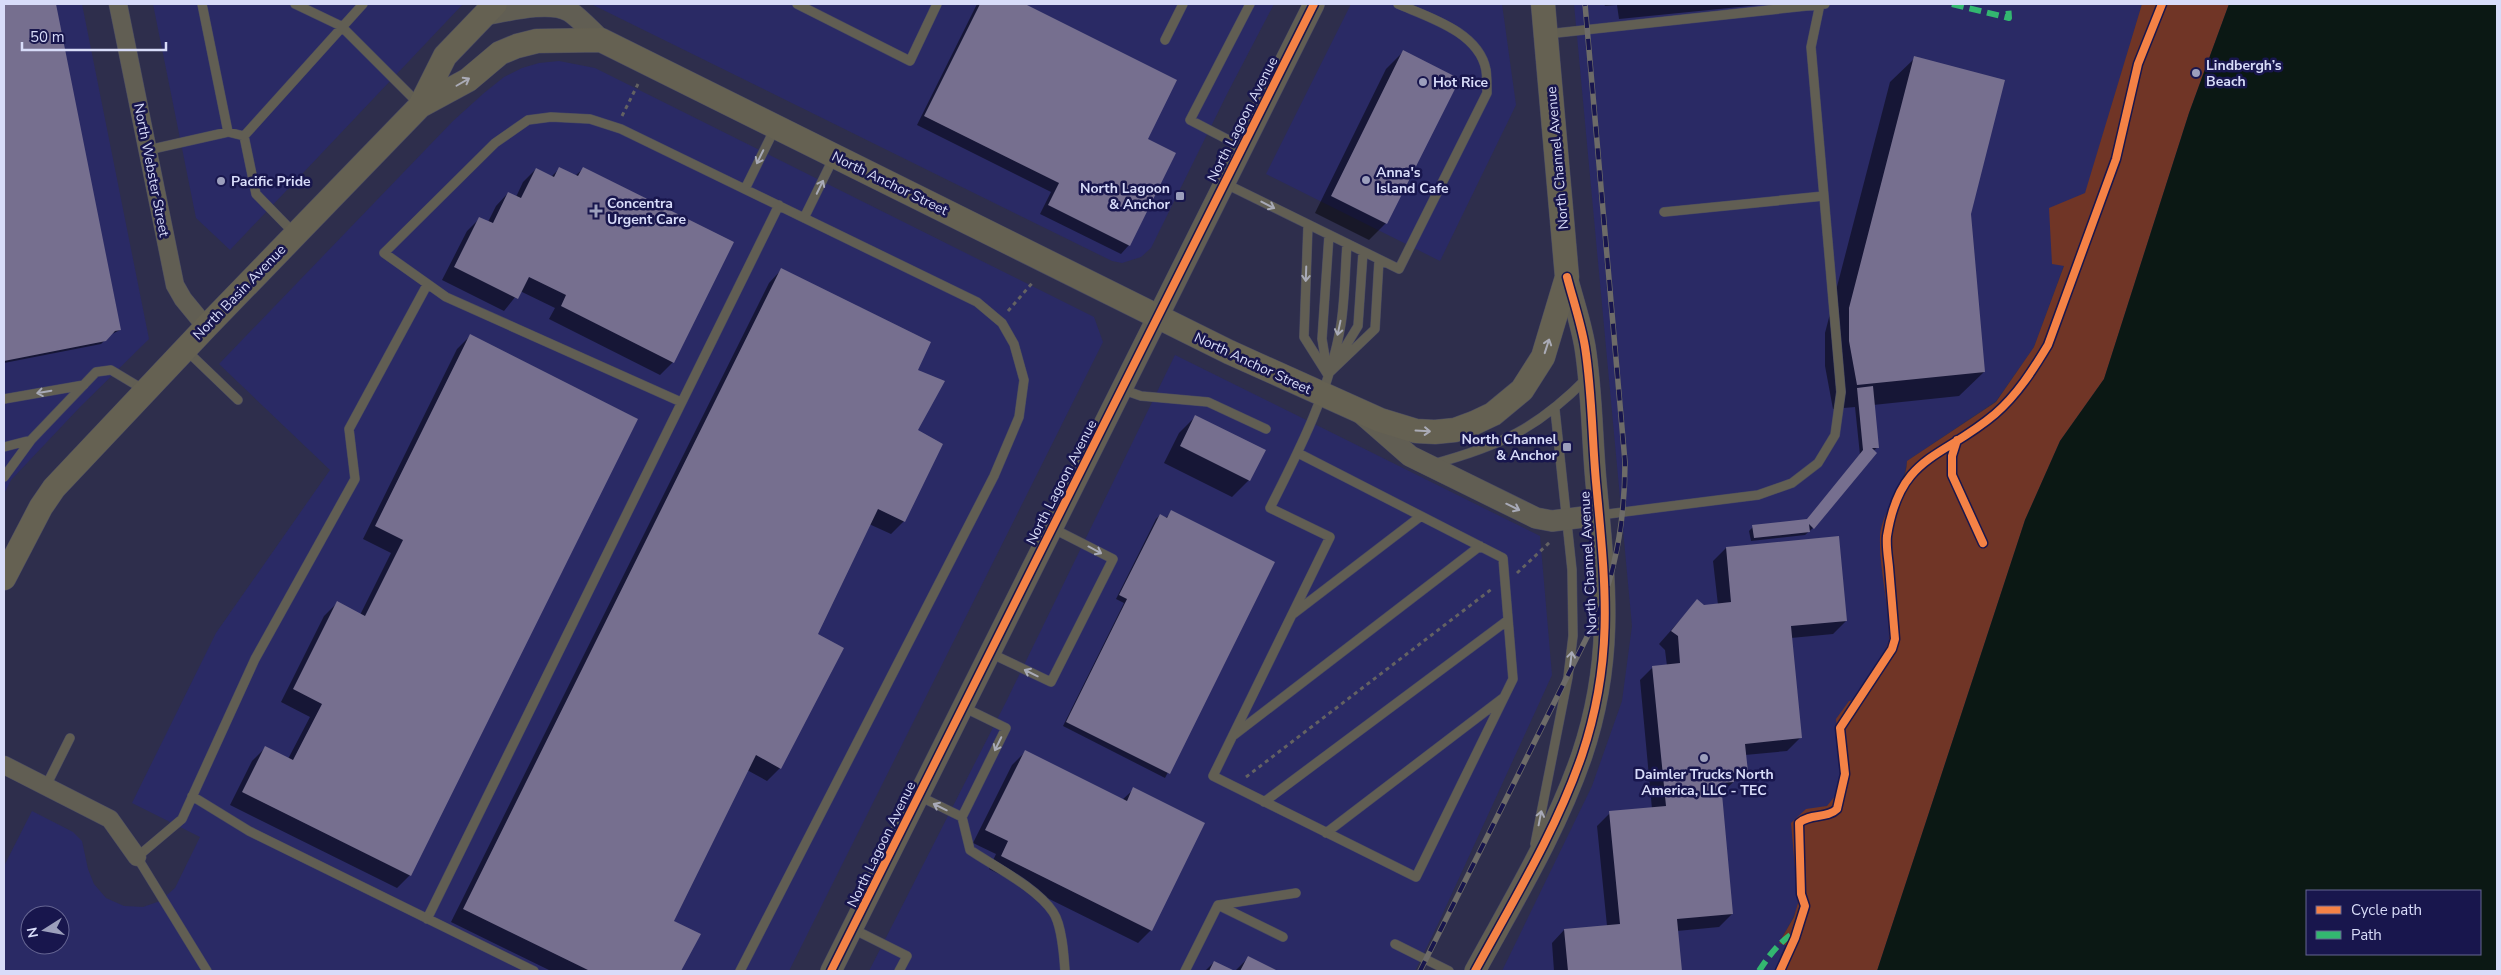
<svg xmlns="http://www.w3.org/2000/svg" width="2501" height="975" font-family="'Nunito Sans',sans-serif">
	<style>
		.built { fill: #2a2a65; fill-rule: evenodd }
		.green { fill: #703526 }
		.water { fill: #0b1814; fill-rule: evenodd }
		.shadow { fill: #0007 }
		.building { fill: #766f8f }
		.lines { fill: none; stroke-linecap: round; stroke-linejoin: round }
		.service-casing { stroke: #484962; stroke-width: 10 }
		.minor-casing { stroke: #484962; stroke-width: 19 }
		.tertiary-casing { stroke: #484962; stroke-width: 22 }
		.secondary-casing { stroke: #484962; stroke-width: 25 }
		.path { stroke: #646262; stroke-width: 3; stroke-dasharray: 4 4; stroke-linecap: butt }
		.service { stroke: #615e53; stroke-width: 9 }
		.minor { stroke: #615e53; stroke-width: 18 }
		.tertiary { stroke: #615e53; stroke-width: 21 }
		.secondary { stroke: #656152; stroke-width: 24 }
		.rail-casing { stroke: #6d6b68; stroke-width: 5.5 }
		.rail { stroke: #18164d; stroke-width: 4; stroke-dasharray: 11; stroke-linecap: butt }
		.quiet { stroke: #33b770; stroke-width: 6; stroke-dasharray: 12 6; stroke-linecap: butt }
		.cycleway-casing { stroke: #18164d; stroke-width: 11 }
		.cycleway { stroke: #f48246; stroke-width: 8 }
		.oneway { stroke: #aaabb6 }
		.oneway2 { stroke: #a8aab7 }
		.poi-dot { fill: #9c9fbc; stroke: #18164d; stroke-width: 2 }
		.labels { text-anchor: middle; stroke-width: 5; stroke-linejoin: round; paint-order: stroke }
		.poi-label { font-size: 14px; font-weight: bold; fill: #d8dcf9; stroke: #18164d; text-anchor: start }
		.street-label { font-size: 14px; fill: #d8dcf9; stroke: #18164d }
	</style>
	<rect width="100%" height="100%" fill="#2e2e4c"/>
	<path class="built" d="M4,4h78l67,335 -69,68 -69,73 -7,14z
		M153,4h310l-233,246 -34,-32z
		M591,4h683l-46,88 -77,156 -10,9 -19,6 -10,-2z
		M1351,4h151l14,101 -76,156 -174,-87z
		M1574,4h568l-78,261 -30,82 -38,54 -89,60 -2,11 -18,42 2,127 -5,12 -31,47 -4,1 -9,82 -6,17 -7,6 -7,2 -24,104 -17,31 9,3 -11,25h-275l90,-185 30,-85 10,-75z
		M559,61l36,7 499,249 9,25 -314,629h-785v-105l28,-55 41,21 9,9 6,28 6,15 12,14 18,8 19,1 17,-6 15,-13 25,-51 -68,-34 84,-170 114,-163 -111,-106 234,-243 31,-28 20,-16 18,-9 17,-5zM30,915h30v30h-30z
		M1175,355l365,181 12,139 -114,249 -23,47h-546l137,-269z"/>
	<path class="green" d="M2142,4h87l-40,109 -85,266 -44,62 -35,79 -148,451h-101l12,-25 -9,-3 15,-26 4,-14 -7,-80 15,-14 21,-3 8,-10 6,-25 -5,-52 13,-18 4,-1 31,-47 5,-12c1,-35 -10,-69 -9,-104 1,-27 27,-50 27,-76l89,-59 38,-55 30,-81 -12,-2 -3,-56 36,-15z"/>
	<path class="water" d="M2229,4h268v967h-620l148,-451 35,-79 44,-62 85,-266zM2307,891h173v63h-173z"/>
	<path class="shadow" d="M4,4h51l65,326 -10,5 -9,9 -97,19z
		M977,4h45l153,76 -29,60 -17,105 -8,9 -81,-40 11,-22 -134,-67z
		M1604,4h165l-150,15 -2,-14 -12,1z
		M1403,52l-17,171 -17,17 -54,-27 71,-144z
		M1915,58l69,314 -25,24 -86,9 5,42 -5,4 3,2 -63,75 -8,7 -54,6 -2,-10 4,-4 53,-6 54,-66 -5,-48 -22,2 -8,-43v-33l65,-251z
		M560,168l15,8 9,-8 89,194 -13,13 -111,-56 6,-11 -35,-17 -16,20 -62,-31 25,-49 13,-13 8,4 8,-16 12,-13 8,4 7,-15 13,-13 15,8z
		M781,270l136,101 -1,60 -12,90 -13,13 -22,-10 -53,111 -36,133 -13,13 -20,-11 -75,151 27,13 -20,37h-128l-100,-49 318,-639z
		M470,336l-60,539 -13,13 -167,-83 22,-44 13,-13 23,11 22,-42 -29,-15 43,-86 13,-13 23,12 31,-62 -28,-14 94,-190z
		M1196,416l53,64 -17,17 -68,-34 15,-30z
		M1171,512l103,51 -109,215 -102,-52 61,-123 -8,-4 40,-80 4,-4 6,3z
		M1726,548l120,73 -13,13 -42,4 9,100 -13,13 -42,4 1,16 -26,23 12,120 -13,13 -42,4 4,40h-127l-2,-28 12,-13 43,-4 -10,-100 13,-13 42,-4 -12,-129 13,-13 14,-1 -2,-16 -6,-6 38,-43 7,5 14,-1 -5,-44z
		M1025,752l97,48 12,-11 17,141 -13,13 -149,-74 7,-15 -23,-11 39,-78z
		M1248,958l27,13h-40z
		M1214,962l19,9h-28z"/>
	<path class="building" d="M4,4h52l65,326 -6,1 -9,10 -102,20z
		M980,4h45l152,76 -29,59 28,14 -46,93 -82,-41 11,-22 -135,-67z
		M1403,50l57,29 -73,145 -56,-28z
		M1914,56l91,24 -34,134 14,158 -128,13 -8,-44v-33z
		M559,167l19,9 5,-9 151,75 -60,121 -113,-57 5,-11 -37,-18 -11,22 -64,-32 25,-50 14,6 15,-31 13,6 15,-30 18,9z
		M781,268l150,74 -13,28 27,11 -27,49 25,14 -38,78 -27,-13 -60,125 26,14 -63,121 -25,-14 -82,166 27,13 -20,37h-91l-127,-62z
		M470,334l168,85 -227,457 -169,-84 23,-46 28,14 29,-56 -29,-15 44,-88 28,15 38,-76 -28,-14z
		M1873,386l6,62h-7l5,5 -63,76 -5,-5 1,8 -56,6 -2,-13 55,-6 56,-69 -6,-62z
		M1195,415l71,35 -16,31 -70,-35z
		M1171,510l104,52 -105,212 -104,-52 61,-123 -8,-4 41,-81 7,4z
		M1839,536l8,85 -56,5 11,112 -57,6 3,28 -15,1 1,9 -13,1 12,131 -56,5 5,52h-114l-4,-42 56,-5 -11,-113 57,-5 -14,-140 28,-3 -2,-27 -7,-5 26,-32 7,6 27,-3 -5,-55z
		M1025,750l102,51 6,-14 72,36 -53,108 -151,-75 7,-15 -23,-11z
		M1248,956l30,15h-38z
		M1214,961l21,10h-26z"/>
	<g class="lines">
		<defs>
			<path id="service" d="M202,4l26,128
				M295,4l46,22 79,79
				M797,4l113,57 27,-57
				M1547,34l278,-30
				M1165,40l18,-36
				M244,136l119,-132
				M1242,147l-52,-27 60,-116
				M148,150l80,-18 16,4 12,58 39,40
				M1224,183l175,86 88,-176c0,-8 0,-16 -1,-23 -7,-38 -58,-53 -88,-66
				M745,189l31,-63
				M1664,212l160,-16
				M804,218l30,-61
				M1308,225l-4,112 24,38
				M186,350l52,50
				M1336,362l22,-36 5,-74
				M1327,369l-5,-30 7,-104
				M1328,374l47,-45 4,-69
				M1121,389l20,7 67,6 58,27
				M4,399l80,-14
				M681,402l-235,-105 -62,-44 111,-110 33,-23 23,-3 39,2 31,10 356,173 25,21 12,21 10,36 -5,37 -25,59 -254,495
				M4,447l27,-7
				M1298,453l205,105 10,121 -97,198 -203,-101 117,-239 -60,-29c30,-59 60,-118 71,-184 4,-26 4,-53 6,-80
				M1433,464c67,-18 105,-36 154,-86
				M4,477l27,-37 65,-68 15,-2 35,21
				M1600,515l158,-20 34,-12 26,-20 17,-28 6,-43 -30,-345 9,-43
				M1293,614l128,-98
				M990,653l61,29 62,-123 -61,-31
				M963,707l43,21 -44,89 8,33c25,17 66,37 83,62 9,13 11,44 12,59
				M1234,735l246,-189
				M46,786l24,-48
				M192,796l57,35 285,140
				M919,796l43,21
				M1264,802l244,-182
				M1326,833l177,-135
				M1535,844l33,-167 5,-41 -1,-66 -17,-160
				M1219,905l77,-12
				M427,919l352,-714
				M853,929l54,27 -8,15
				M1395,944l54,27
				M207,971l-70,-114 45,-38 73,-160 100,-180 -6,-50 78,-144
				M1185,971l33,-66 65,32"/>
			<path id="minor" d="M118,4l57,281 8,14 23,28
				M4,765l106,54 27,38"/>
			<path id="tertiary" d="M484,15c23,-4 65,-15 85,-4 11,7 22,20 32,29
				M1362,414l48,42 126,62 16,3 47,-6
				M831,971l483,-967
				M1475,971c38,-70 81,-140 107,-216 33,-98 23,-174 14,-273 -4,-44 -4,-91 -11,-135 -4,-24 -12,-47 -18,-70"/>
			<path id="secondary" d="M420,106l48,-26 32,-27 17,-7 20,-5 64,-1 628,312 151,68 36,11 19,1 20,-2 19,-7 19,-9 29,-24 21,-33 24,-80 -24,-273
				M4,578l37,-71 13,-19 152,-161 214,-221 25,-50 50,-52"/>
		</defs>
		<use href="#service" class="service-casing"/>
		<use href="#minor" class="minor-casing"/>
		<use href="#tertiary" class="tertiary-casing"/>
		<use href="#secondary" class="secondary-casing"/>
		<path class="path" d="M622,116l16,-32
			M1008,311l26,-30
			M1517,573l34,-32
			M1246,777l247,-189"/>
		<use href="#service" class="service"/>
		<use href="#minor" class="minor"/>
		<use href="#tertiary" class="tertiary"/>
		<use href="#secondary" class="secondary"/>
		<defs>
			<path id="rail" d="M1420,971l176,-352c21,-51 29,-102 29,-157l-40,-458"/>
		</defs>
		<use href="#rail" class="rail-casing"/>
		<use href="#rail" class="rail"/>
		<path class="quiet" d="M1952,4l57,14 -1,-14
			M1759,971c11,-17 21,-30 39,-41"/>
		<defs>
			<path id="cycleway" d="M1957,440l-5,16v19l31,68
				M831,971l483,-967
				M1475,971c38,-70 81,-140 107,-216 33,-98 23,-174 14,-273 -4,-44 -4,-91 -11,-135 -4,-24 -12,-47 -18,-70
				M1780,971l15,-33 10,-32 -4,-12 -2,-71c11,-10 28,-4 38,-14l8,-35 -5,-46 52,-79 3,-10c-2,-24 -4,-48 -6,-72 -1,-10 -3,-21 -2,-31 13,-82 55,-77 108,-122 22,-19 38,-44 53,-69l68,-186 22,-95 24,-60"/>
		</defs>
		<use href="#cycleway" class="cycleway-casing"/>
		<use href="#cycleway" class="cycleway"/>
	</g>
	<defs><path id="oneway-shaft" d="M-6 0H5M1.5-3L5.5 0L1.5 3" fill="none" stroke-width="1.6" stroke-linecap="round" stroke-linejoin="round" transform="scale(1.25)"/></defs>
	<g class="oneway">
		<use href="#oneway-shaft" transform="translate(463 82) rotate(-30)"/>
		<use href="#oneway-shaft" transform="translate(1547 346) rotate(-72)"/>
		<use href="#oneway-shaft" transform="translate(1423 431) rotate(3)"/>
	</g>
	<g class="oneway2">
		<use href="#oneway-shaft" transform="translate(760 157) rotate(116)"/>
		<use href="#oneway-shaft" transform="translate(820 187) rotate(-64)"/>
		<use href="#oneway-shaft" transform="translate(1268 205) rotate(27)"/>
		<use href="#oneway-shaft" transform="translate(1306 274) rotate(92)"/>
		<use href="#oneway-shaft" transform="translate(1339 328) rotate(102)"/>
		<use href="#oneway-shaft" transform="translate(44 392) rotate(170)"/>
		<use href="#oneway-shaft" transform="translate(1513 507) rotate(26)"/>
		<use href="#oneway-shaft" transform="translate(1095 550) rotate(28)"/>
		<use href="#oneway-shaft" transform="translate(1571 659) rotate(-83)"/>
		<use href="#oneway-shaft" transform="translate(1031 673) rotate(-154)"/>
		<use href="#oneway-shaft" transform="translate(998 744) rotate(116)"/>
		<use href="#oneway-shaft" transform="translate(940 807) rotate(-154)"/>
		<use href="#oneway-shaft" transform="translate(1540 818) rotate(-79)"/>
	</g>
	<g class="poi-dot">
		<circle cx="2196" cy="73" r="5"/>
		<circle cx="1423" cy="82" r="5"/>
		<circle cx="1366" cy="180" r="5"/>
		<circle cx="221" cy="181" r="5"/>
		<rect x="1175" y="191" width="10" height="10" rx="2.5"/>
		<path d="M593.5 203.5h5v5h5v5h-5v5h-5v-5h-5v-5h5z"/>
		<rect x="1562" y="442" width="10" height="10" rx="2.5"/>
		<circle cx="1704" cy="758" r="5"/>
	</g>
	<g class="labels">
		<g class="poi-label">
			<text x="2206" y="70">Lindbergh’s<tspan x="2206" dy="16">Beach</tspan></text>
			<text x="1433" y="87">Hot Rice</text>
			<text x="1376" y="177">Anna's<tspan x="1376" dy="16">Island Cafe</tspan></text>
			<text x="231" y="186">Pacific Pride</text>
			<text x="1170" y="193" text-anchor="end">North Lagoon<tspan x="1170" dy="16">&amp; Anchor</tspan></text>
			<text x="607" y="208">Concentra<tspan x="607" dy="16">Urgent Care</tspan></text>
			<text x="1557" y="444" text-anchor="end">North Channel<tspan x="1557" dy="16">&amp; Anchor</tspan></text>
			<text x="1704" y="779" text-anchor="middle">Daimler Trucks North<tspan x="1704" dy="16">America, LLC - TEC</tspan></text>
		</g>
		<g class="street-label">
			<text transform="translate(1242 119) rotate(-63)" y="5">North Lagoon Avenue</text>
			<text transform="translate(1557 158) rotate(-95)" y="5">North Channel Avenue</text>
			<text transform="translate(152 170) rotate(79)" y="5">North Webster Street</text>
			<text transform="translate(890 183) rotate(26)" y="5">North Anchor Street</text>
			<text transform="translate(239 292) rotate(-46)" y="5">North Basin Avenue</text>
			<text transform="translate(1253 363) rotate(25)" y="5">North Anchor Street</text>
			<text transform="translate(1061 482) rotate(-63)" y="5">North Lagoon Avenue</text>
			<text transform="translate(1588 563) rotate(-93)" y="5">North Channel Avenue</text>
			<text transform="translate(881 844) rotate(-64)" y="5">North Lagoon Avenue</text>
		</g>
	</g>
	<rect width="2501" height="975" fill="none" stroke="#d8dcf9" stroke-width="10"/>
	<rect x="2306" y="890" width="175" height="65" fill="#18164d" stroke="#656592"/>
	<rect x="2316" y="906" width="25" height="8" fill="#f48246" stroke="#656592"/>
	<text x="2351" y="915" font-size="15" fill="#d8dcf9">Cycle path</text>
	<rect x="2316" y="931" width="25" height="8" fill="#33b770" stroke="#656592"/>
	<text x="2351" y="940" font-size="15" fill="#d8dcf9">Path</text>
	<g transform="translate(45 930) rotate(259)"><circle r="24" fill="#18164d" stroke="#656592"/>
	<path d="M0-4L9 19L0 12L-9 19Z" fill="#9c9fbc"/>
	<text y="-8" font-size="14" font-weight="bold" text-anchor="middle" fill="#d8dcf9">N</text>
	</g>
	<path d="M22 42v8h144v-8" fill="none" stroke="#d8dcf9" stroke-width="2.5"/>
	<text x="30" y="42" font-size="15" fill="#d8dcf9" stroke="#18164d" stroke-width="4" paint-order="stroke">50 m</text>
</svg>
